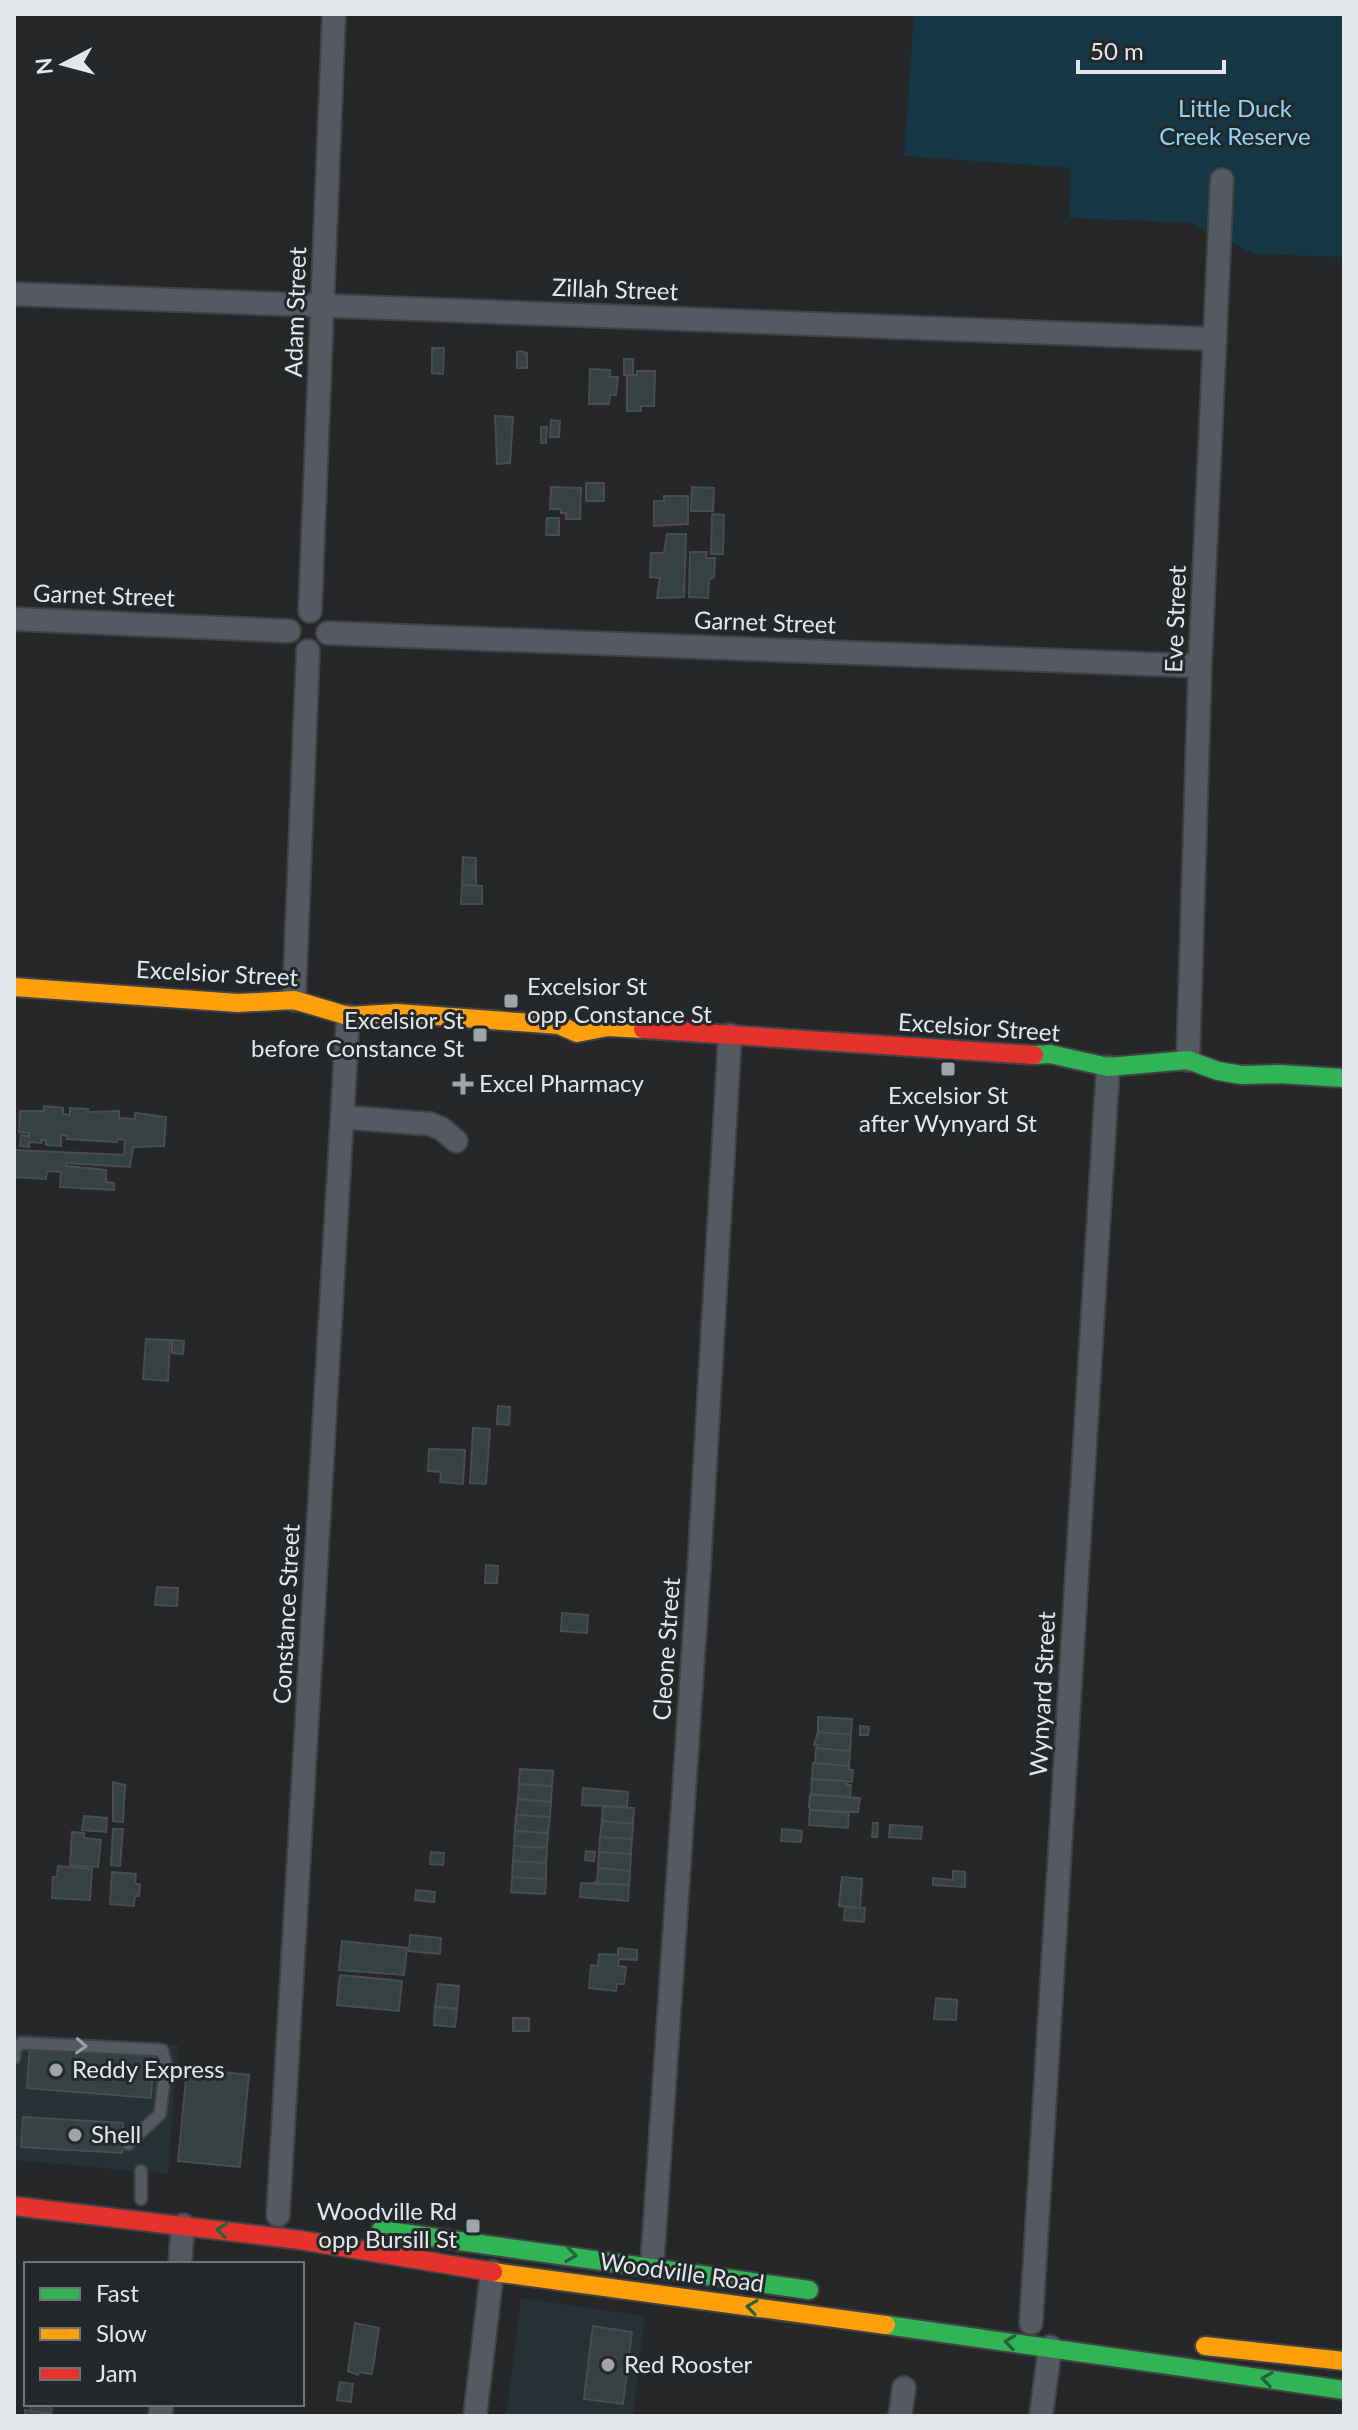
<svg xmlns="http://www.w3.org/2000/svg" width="1358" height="2430" font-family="Lato,sans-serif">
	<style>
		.built { fill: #273237 }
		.green { fill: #163846 }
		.building { fill: #354142; stroke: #4a4c4d; stroke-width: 2 }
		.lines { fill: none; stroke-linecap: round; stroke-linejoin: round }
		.lane-casing { stroke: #414243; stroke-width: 15 }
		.street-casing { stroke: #414243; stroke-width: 26 }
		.fast-casing { stroke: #414243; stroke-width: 22 }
		.slow-casing { stroke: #414243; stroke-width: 22 }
		.jam-casing { stroke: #414243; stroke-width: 22 }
		.lane { stroke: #545962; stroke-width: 11 }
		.street { stroke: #545962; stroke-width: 22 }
		.fast { stroke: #30b455; stroke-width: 18 }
		.slow { stroke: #ff9f0a; stroke-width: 18 }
		.jam { stroke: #e5322d; stroke-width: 18 }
		.oneway { stroke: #9ca0a6 }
		.oneway2 { stroke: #28603c }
		.poi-dot { fill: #a1a4a6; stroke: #23282b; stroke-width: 3 }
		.labels { text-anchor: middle; stroke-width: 6; stroke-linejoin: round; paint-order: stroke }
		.park-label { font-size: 24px; fill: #8bd5f7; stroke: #23282b }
		.street-label { font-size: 24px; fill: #e4e7e9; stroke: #23282b }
		.poi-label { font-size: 24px; fill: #e4e7e9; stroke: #23282b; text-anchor: start }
	</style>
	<rect width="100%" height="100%" fill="#252729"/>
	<path class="built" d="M14,2033l164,12 -10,129 -154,-14z
		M521,2298l124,18 -12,100h-127z"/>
	<path class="green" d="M914,14h430v243l-90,-3 -62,-31 -123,-5 2,-50 -167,-12z"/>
	<path class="building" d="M432,348h12l-1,26 -11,-1z
		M521,351l6,2v15h-10v-16z
		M624,359h9v16h-9z
		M590,369l20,1v7h8l-2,18h-6l-1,9h-20z
		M637,371h18l-1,35h-13v5h-14v-36h10z
		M495,416l18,1 -3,46 -13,1z
		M551,420l9,1 -1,16h-9z
		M541,427h6l-1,16h-5z
		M586,483h18v18h-18z
		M551,487l30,1 -1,31h-14v-6h-5v-4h-11z
		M692,487l22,1 -1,23h-22z
		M664,496h24v28l-34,2v-25h10z
		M712,514l12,1 -1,39h-12z
		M547,518h12v17h-13z
		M667,534h19l-2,63 -27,1 3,-20 -10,-1 1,-24h13z
		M690,552h17l-1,6h9l-1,19 -5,3 -1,18 -19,-1z
		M463,857l13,1v28l-14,-1z
		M462,885l20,1v18h-21z
		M44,1106l19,2v6l7,1v-7l18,1v3l31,-1v7l16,1v-6l31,4 -2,29 -31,1 -3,20 -64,-4v3l40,4v12l8,1v7l-54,-3 1,-15 -14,-1 -1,8 -32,-2v-27l110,5 1,-15 -7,-1 -1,3 -50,-3 1,-3 -7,-1v11l-15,-1v-5h-5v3l-12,-1v5l-9,-1 1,-11 8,1v-3l-10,-1 1,-21h24z
		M146,1339l24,1 -2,41 -25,-2z
		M172,1340l12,1 -1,13 -11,-1z
		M498,1406l12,1 -1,18 -12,-1z
		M473,1428l17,1 -4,55 -16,-1z
		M429,1449l36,1 -2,34 -23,-2 1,-10 -13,-1z
		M486,1565l12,1 -1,17h-12z
		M157,1587l21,1 -1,18 -22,-1z
		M562,1613l26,2 -1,18 -26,-2z
		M818,1717l34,2 -1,16 -33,-3z
		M860,1726l9,1 -1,8h-8z
		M818,1732l33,3 -1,16 -34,-3 1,-3h-3z
		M816,1748l34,3 -1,15 -34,-3z
		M813,1763l36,3 -1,3 5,1 -1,12 -40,-3z
		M520,1769l33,2 -1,15 -33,-2z
		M812,1779l35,2v4h4l-1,12 -39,-3z
		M113,1782l12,3 -2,37 -10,-1z
		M519,1784l33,2 -1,16 -33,-3z
		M583,1788l45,4 -1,15 -45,-2z
		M813,1795l47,3 -2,14 -46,-2 -3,-3 1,-11z
		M518,1799l33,3 -1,15 -34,-2z
		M603,1806l31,2 -1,16 -31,-3z
		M810,1810l39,3 -1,15 -39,-3z
		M516,1815l34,2 -2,16 -33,-2z
		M84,1816l23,2 -1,14 -24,-2z
		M602,1821l31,3 -1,15 -32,-2z
		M873,1823h5l-1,14h-5z
		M890,1825l32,2 -1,12 -32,-2z
		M113,1829h10l-3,37 -9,-1z
		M782,1829l20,2 -1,11 -20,-1z
		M515,1831l33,2 -1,15 -33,-2z
		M72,1832l12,1v5l17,2 -3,27 -28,-2z
		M600,1837l32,2 -1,15 -32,-2z
		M514,1846l33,2 -1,15 -33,-2z
		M586,1851l9,1 -1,9 -9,-1z
		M431,1852l13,1 -1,12 -13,-1z
		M599,1852l32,2 -1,17 -32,-3z
		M513,1861l33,2v16l-34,-2z
		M58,1866l34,3 -2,31 -38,-2 1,-21h4z
		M598,1868l32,3 -1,14 -35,-2 3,-2z
		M953,1871l12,1v15l-32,-2v-7l20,2z
		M112,1872l24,2 -1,10h5l-1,12h-4l-1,10 -24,-2z
		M512,1877l34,2 -1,15 -34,-2z
		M842,1877l20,2 -2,29 -21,-2z
		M581,1883l48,2 -1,16 -48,-4z
		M416,1890l19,2 -1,10 -19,-2z
		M845,1907l20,1 -1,14 -20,-2z
		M410,1935l31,3 -1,16 -31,-3z
		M342,1941l65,7 -3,27 -65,-5z
		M618,1948l19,2v10l-18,-1 -1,7 8,1 -2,17h-7l-1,7 -27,-3 2,-23 7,1 1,-12 19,1z
		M340,1975l62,6 -3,30 -62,-6z
		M438,1984l21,2 -2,22 -22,-1z
		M936,1998l21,2 -1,20 -22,-1z
		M435,2007l22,2 -2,18 -21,-2z
		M513,2018h16v13h-16z
		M30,2046l124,10 -3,42 -124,-10z
		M187,2068l62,7 -9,92 -62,-6z
		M23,2117l100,6 -1,30 -101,-6z
		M355,2323l24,5 -7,46 -13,-2 -1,3 -10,-4z
		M593,2326l39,6 -9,72 -39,-5z
		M340,2382l13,2 -2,18 -14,-2z
		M31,2404h21l-1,10 -21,-3z
		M25,2410l24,3v3h-24z"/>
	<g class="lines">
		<defs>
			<path id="lane" d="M14,2058l1,-11 7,-4 140,7 4,15 -6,49 -32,30
				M141,2171v28"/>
			<path id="street" d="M14,294l1201,45
				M310,611l24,-597
				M14,619l275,12
				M328,633l872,33
				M294,1000l14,-349
				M1188,1060l12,-394 22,-486
				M342,1117l88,7 12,5 14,12
				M278,2215l70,-1199
				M180,2264l3,-39
				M652,2266l47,-698 31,-533
				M1031,2323l77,-1256
				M160,2416l2,-12
				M475,2416l17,-144
				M900,2416l4,-28
				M1041,2416l9,-69"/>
			<path id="fast" d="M1034,1055l16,-1 58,13 80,-7 30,11 24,4 37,-1 65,4
				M381,2230l428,60
				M886,2325l458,65"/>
			<path id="slow" d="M14,987l224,16 56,-3 54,16 49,-3 162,12 18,8 31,-6 35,2
				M493,2272l393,53
				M1205,2346l139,15"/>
			<path id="jam" d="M643,1029l391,26
				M14,2206l286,34 193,32"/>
		</defs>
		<use href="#lane" class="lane-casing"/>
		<use href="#street" class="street-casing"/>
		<use href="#fast" class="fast-casing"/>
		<use href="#slow" class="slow-casing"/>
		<use href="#jam" class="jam-casing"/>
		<use href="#lane" class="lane"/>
		<use href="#street" class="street"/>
		<use href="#fast" class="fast"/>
		<use href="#slow" class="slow"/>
		<use href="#jam" class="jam"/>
	</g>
	<defs><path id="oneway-chevron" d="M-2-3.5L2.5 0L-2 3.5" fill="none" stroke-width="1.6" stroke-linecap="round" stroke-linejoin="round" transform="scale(2)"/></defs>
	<use class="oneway" href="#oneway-chevron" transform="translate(81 2046) rotate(3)"/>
	<g class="oneway2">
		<use href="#oneway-chevron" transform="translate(222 2230) rotate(-173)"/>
		<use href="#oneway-chevron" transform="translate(571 2255) rotate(8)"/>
		<use href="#oneway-chevron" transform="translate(752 2307) rotate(-172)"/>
		<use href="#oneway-chevron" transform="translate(1010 2342) rotate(-172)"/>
		<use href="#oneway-chevron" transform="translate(1267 2379) rotate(-172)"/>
	</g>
	<g class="poi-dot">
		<rect x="503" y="993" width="16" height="16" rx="4"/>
		<rect x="472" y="1027" width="16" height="16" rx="4"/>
		<rect x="940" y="1061" width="16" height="16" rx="4"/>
		<path d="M459 1072h8v8h8v8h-8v8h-8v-8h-8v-8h8z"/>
		<circle cx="56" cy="2070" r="8"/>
		<circle cx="75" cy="2135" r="8"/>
		<rect x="465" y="2218" width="16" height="16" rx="4"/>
		<circle cx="608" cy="2365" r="8"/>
	</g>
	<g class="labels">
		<g class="park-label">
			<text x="1235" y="117">Little Duck<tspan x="1235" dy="28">Creek Reserve</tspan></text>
		</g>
		<g class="street-label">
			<text transform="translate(615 290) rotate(2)" y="8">Zillah Street</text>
			<text transform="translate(296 312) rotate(-88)" y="8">Adam Street</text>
			<text transform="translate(104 596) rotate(2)" y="8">Garnet Street</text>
			<text transform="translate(1176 619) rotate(-88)" y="8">Eve Street</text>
			<text transform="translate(765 623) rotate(2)" y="8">Garnet Street</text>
			<text transform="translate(217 974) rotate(3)" y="8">Excelsior Street</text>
			<text transform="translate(979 1028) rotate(4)" y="8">Excelsior Street</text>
			<text transform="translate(287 1614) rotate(-87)" y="8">Constance Street</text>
			<text transform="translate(667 1649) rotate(-86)" y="8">Cleone Street</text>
			<text transform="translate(1043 1694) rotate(-87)" y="8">Wynyard Street</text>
			<text transform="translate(682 2273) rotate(8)" y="8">Woodville Road</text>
		</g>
		<g class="poi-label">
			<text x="527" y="995">Excelsior St<tspan x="527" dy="28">opp Constance St</tspan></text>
			<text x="464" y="1029" text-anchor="end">Excelsior St<tspan x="464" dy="28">before Constance St</tspan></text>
			<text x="479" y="1092">Excel Pharmacy</text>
			<text x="948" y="1104" text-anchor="middle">Excelsior St<tspan x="948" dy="28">after Wynyard St</tspan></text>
			<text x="72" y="2078">Reddy Express</text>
			<text x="91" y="2143">Shell</text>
			<text x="457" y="2220" text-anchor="end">Woodville Rd<tspan x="457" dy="28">opp Bursill St</tspan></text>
			<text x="624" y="2373">Red Rooster</text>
		</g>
	</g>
	<rect width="1358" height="2430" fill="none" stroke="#e4e7e9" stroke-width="32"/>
	<rect x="24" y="2262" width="280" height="144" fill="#23282b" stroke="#707477" stroke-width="2"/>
	<rect x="40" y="2288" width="40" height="12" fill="#30b455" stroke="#707477" stroke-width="2"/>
	<text x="96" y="2302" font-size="24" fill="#e4e7e9">Fast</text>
	<rect x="40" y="2328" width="40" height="12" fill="#ff9f0a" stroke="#707477" stroke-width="2"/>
	<text x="96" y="2342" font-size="24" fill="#e4e7e9">Slow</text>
	<rect x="40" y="2368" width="40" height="12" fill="#e5322d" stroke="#707477" stroke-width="2"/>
	<text x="96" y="2382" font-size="24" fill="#e4e7e9">Jam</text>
	<g transform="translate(64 64) rotate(264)" stroke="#23282b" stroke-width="6" paint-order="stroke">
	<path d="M0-6L14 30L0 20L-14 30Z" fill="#e4e7e9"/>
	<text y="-12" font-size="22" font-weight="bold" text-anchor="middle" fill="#e4e7e9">N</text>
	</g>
	<path d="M1078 60v12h146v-12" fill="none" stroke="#e4e7e9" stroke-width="4"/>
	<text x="1090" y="60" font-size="24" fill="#e4e7e9" stroke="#23282b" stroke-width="6" paint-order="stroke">50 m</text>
</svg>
